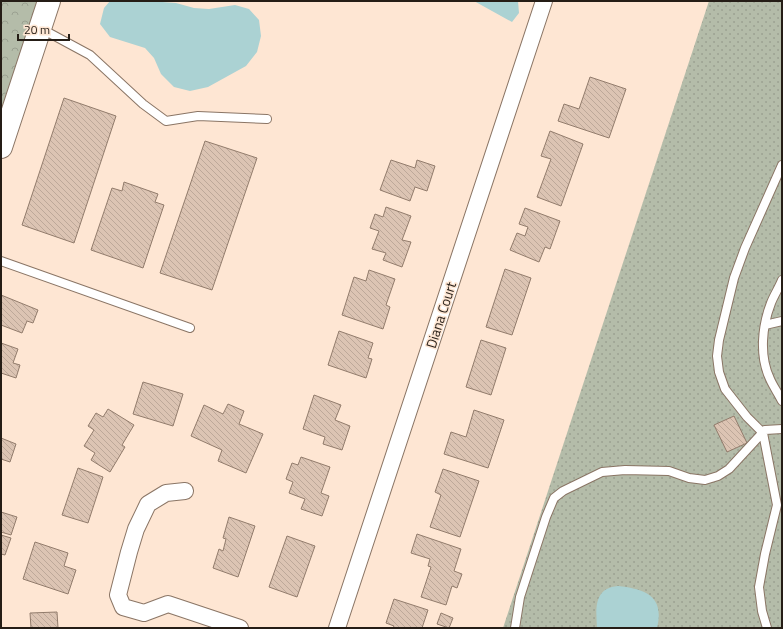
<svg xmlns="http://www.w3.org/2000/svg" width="783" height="629" font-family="'Titillium Web',sans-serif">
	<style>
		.grass { fill: url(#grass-dots) }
		.park { fill: url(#park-crowns) }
		.water { fill: #abd2d3 }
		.building { fill: url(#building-back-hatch); stroke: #927c6c }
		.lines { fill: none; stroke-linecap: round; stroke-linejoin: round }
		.lane-casing { stroke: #8a7565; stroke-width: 10 }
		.street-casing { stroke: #8a7565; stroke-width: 18 }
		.secondary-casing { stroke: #8a7565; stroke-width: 24 }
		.lane { stroke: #fff; stroke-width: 8 }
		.street { stroke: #fff; stroke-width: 16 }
		.secondary { stroke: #fff; stroke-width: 22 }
		.labels { text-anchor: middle; stroke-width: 3; stroke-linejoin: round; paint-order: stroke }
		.street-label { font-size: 14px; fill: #251d16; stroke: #fee6d3 }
	</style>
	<defs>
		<pattern id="grass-dots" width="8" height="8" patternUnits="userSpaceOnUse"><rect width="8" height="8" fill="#b4bca9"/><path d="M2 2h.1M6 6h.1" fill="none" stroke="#9ba191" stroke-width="1.8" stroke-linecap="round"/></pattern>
		<pattern id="park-crowns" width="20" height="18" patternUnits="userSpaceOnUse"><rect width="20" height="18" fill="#b4bca9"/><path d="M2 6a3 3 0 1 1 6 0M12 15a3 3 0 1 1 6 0" fill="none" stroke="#9ba191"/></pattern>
		<pattern id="building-back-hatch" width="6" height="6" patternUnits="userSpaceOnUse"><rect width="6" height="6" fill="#dcc4b3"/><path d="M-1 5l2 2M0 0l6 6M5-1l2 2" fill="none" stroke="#bda899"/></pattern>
	</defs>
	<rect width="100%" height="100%" fill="#fee6d3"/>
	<path class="grass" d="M709,1h73v627h-279z"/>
	<path class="park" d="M1,1h40l-40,119z"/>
	<path class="water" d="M110,1h39l27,2 18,5 15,1 26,-4 14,4 10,11 2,16 -4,16 -11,14 -38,21 -18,4 -16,-4 -13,-13 -7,-16 -9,-10 -35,-11 -10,-13 4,-16z
		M474,1h44l1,12 -7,9z
		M618,586c27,3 47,10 39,42h-60c-1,-18 -4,-40 21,-42z"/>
	<path class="building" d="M590,77l36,12 -17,49 -51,-17 6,-17 15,5z
		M64,98l52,18 -42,127 -52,-18z
		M550,131l33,13 -22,62 -24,-9 14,-38 -10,-3z
		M205,141l52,17 -45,132 -52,-17z
		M391,160l24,8 2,-8 18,6 -8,25 -12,-4 -5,14 -30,-11z
		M124,182l34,12 -3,8 9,3 -21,63 -52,-18 21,-62 10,3z
		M386,207l25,9 -9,24 9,2 -9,25 -19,-7 3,-7 -14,-4 7,-18 -9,-3 5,-14 8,3z
		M525,208l35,13 -10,28 -5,-2 -6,15 -29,-12 7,-17 8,3 3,-9 -9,-3z
		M505,269l26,9 -19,57 -26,-8z
		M369,270l26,9 -9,26 4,2 -7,22 -41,-14 12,-38 12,4z
		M1,295l37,15 -5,13 -6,-2 -5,12 -21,-8z
		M339,331l34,12 -5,15 4,1 -6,19 -38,-13z
		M481,340l25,8 -15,47 -25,-8z
		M1,343l17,6 -5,14 7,2 -4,13 -15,-5z
		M143,382l40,12 -10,32 -40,-12z
		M314,395l27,10 -6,15 15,6 -8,24 -19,-6 2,-7 -22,-8z
		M228,404l16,7 -5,13 24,10 -17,39 -28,-12 4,-11 -31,-14 13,-31 19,9z
		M108,409l26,16 -12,20 3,2 -15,25 -19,-12 4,-7 -11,-7 10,-16 -6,-4 8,-13 7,4z
		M474,410l30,10 -16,48 -44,-14 7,-22 15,5z
		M734,416l13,27 -20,9 -13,-27z
		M1,438l15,6 -6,18 -9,-3z
		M301,457l29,10 -9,26 8,3 -7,20 -21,-7 4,-10 -16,-6 4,-11 -7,-3 6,-16 6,2z
		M78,468l25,9 -15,46 -26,-8z
		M443,469l36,12 -19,56 -30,-10 11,-32 -6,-3z
		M1,512l16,5 -6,18 -10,-3z
		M229,517l26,9 -17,51 -25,-9 6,-19 4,2 3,-12 -3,-1z
		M417,534l44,15 -7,22 8,3 -5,14 -5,-2 -6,19 -25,-8 10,-30 -3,-1 2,-7 -19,-6z
		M1,535l10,3 -6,17 -4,-1z
		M287,536l28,10 -18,51 -28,-10z
		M35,542l33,11 -4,13 12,4 -8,24 -45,-15z
		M394,599l34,11 -6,18h-29l1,-2 -8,-3z
		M57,612l1,16h-27l-1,-15z
		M441,613l12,5 -4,10 -12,-4z"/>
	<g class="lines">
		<defs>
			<path id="lane" d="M40,28l50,27 53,49 23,17 32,-5 69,3
				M1,261l189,67
				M782,280c-3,8 -8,15 -11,23 -9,23 -12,53 -1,76 3,7 8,14 12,22
				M765,325l17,-4
				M515,628l5,-31 26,-80 8,-19 9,-7 39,-19 23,-2 44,1 20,7 16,2 13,-4 11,-7 36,-39 17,-1
				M767,628l-5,-17 -3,-24 6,-33 12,-49 -14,-72 -16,-16 -22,-28 -6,-17 -2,-16 2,-16 15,-62 11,-30 37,-83"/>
			<path id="street" d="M185,491l-19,2 -18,11 -12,25 -7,23 -11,43 5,12 21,6 24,-9 72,24
				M337,628l207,-627"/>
			<path id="secondary" d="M1,147l48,-146"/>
		</defs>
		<use href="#lane" class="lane-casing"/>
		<use href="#street" class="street-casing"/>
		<use href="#secondary" class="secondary-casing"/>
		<use href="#lane" class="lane"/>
		<use href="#street" class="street"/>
		<use href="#secondary" class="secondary"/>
	</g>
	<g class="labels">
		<g class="street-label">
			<text transform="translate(441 315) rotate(-72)" y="5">Diana Court</text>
		</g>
	</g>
	<rect width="783" height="629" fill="none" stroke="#251d16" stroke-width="4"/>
	<path d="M18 34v6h51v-6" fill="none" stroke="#251d16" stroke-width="2"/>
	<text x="24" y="34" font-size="12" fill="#251d16" stroke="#fee6d3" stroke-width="3" paint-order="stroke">20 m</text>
</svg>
